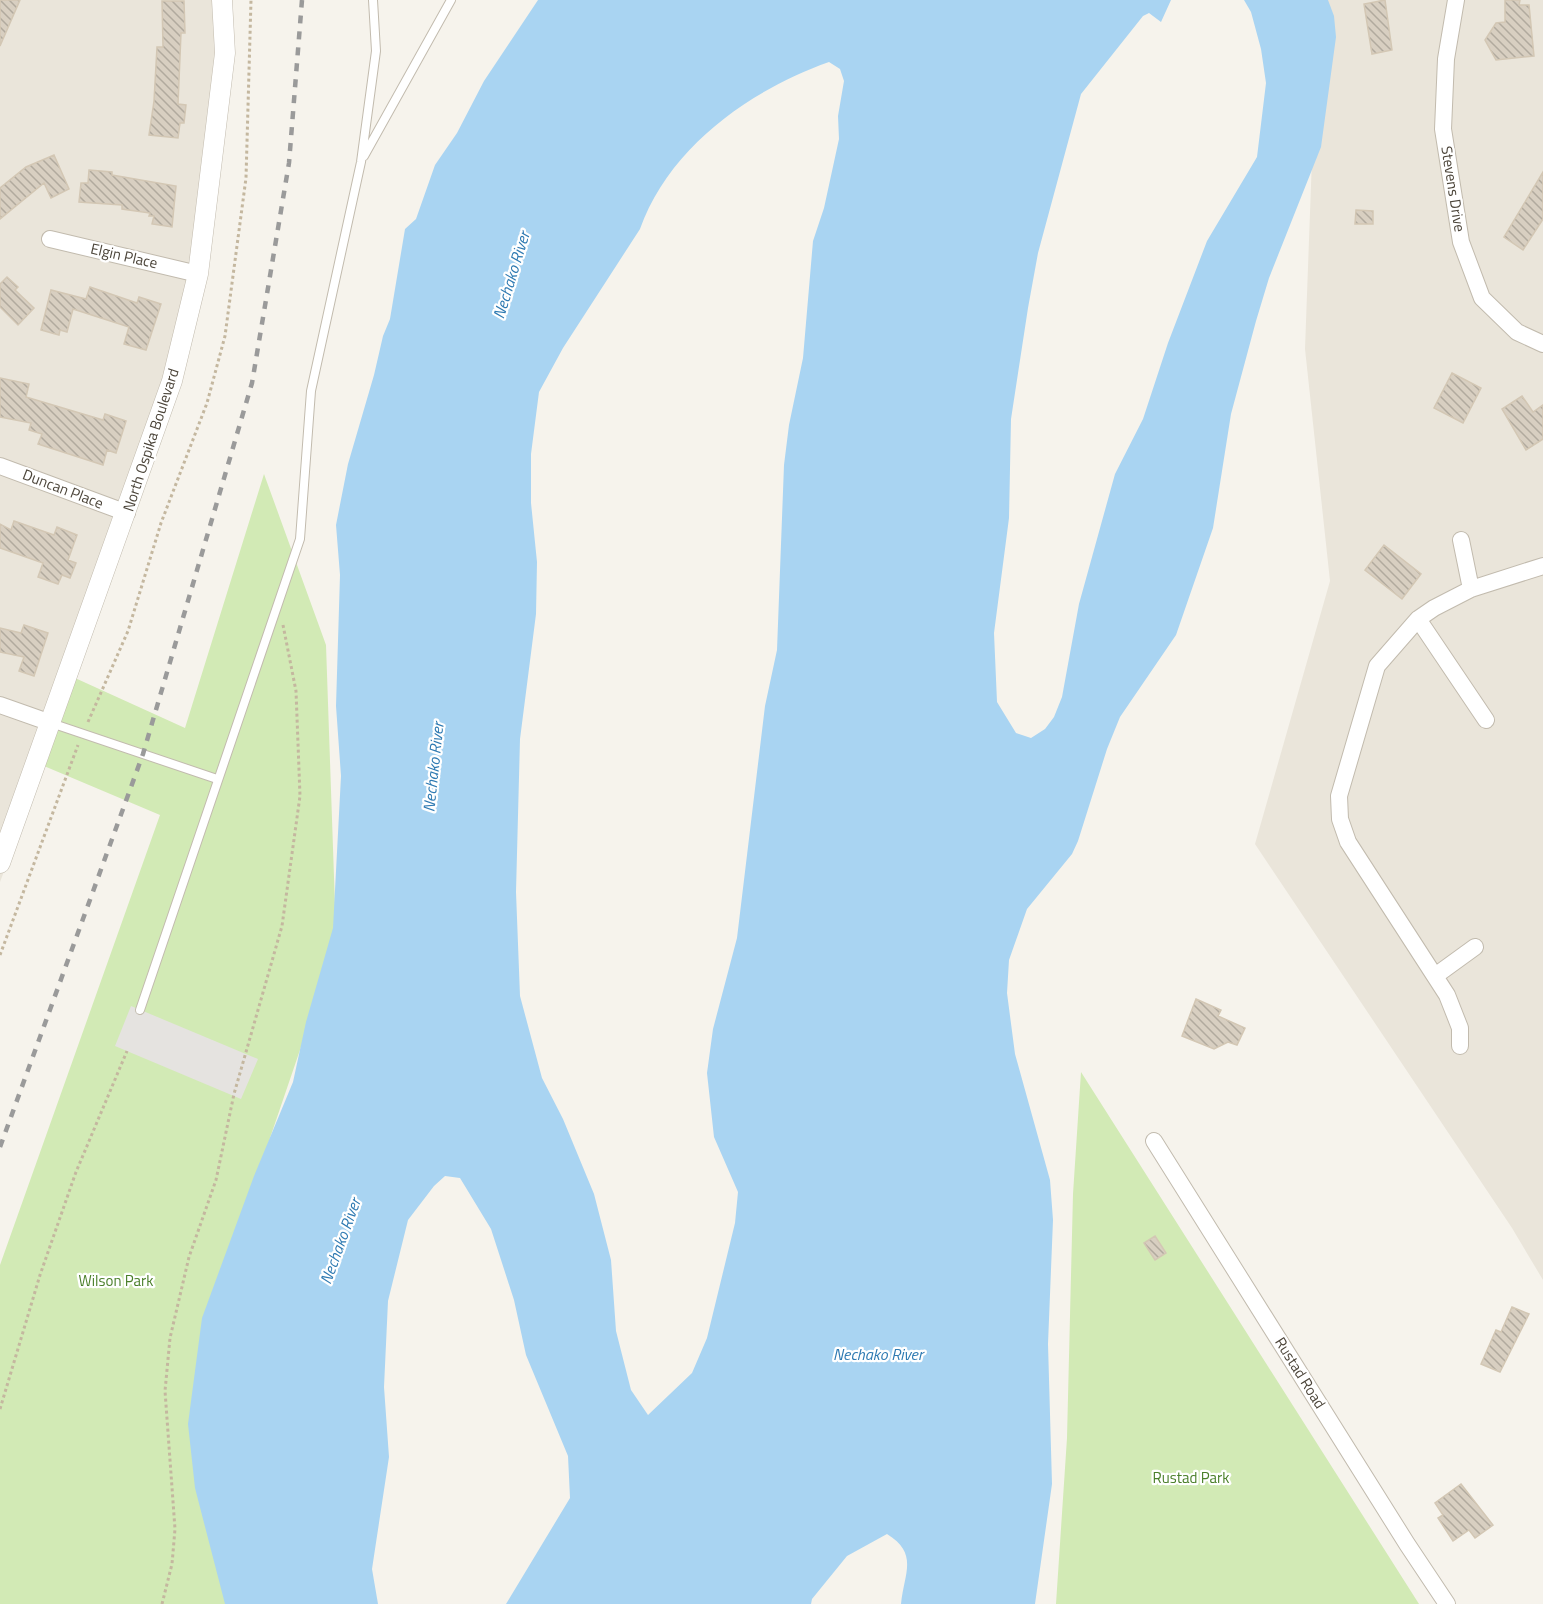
<svg xmlns="http://www.w3.org/2000/svg" width="1543" height="1604" font-family="'Titillium Web',sans-serif">
	<style>
		.residential { fill: #eae5da }
		.park { fill: #d2eab5 }
		.parking { fill: #e5e3e0 }
		.water { fill: #a9d4f2; fill-rule: evenodd }
		.building { fill: url(#building-back-hatch); stroke: #d3c7b4; stroke-width: 1.5 }
		.lines { fill: none; stroke-linecap: round; stroke-linejoin: round }
		.service-casing { stroke: #c2bbae; stroke-width: 10 }
		.minor-casing { stroke: #c2bbae; stroke-width: 18 }
		.tertiary-casing { stroke: #c2bbae; stroke-width: 21 }
		.path { stroke: #c4b79f; stroke-width: 3; stroke-dasharray: 3 3; stroke-linecap: butt }
		.service { stroke: #fff; stroke-width: 8 }
		.minor { stroke: #fff; stroke-width: 16 }
		.tertiary { stroke: #fff; stroke-width: 20 }
		.rail { stroke: #9a9a9a; stroke-width: 4.5; stroke-dasharray: 8 8; stroke-linecap: butt }
		.labels { text-anchor: middle; stroke-width: 4.5; stroke-linejoin: round; paint-order: stroke }
		.street-label { font-size: 15px; fill: #4b4439; stroke: #fff }
		.park-label { font-size: 15px; fill: #4a7f2a; stroke: #fff }
		.water-label { font-size: 16px; font-style: italic; fill: #2e7ab2; stroke: #fff }
	</style>
	<defs>
		<pattern id="building-back-hatch" width="6" height="6" patternUnits="userSpaceOnUse" patternTransform="scale(1.5)"><rect width="6" height="6" fill="#d8cfc1"/><path d="M-1 5l2 2M0 0l6 6M5-1l2 2" fill="none" stroke="#b1aa9e"/></pattern>
	</defs>
	<rect width="100%" height="100%" fill="#f6f3ec"/>
	<path class="residential" d="M0,0h225l-19,267 -146,456 -60,159z
		M1324,0h219v1280l-31,-52 -257,-384 75,-263 -25,-232 9,-245z"/>
	<path class="park" d="M264,474l62,171 10,290 -3,18 -80,235 -14,416h-239v-339l160,-450 -116,-49 31,-88 110,50z
		M1081,1072l338,532h-363l11,-166 6,-244z"/>
	<path class="parking" d="M131,1006l127,53 -17,40 -126,-53z"/>
	<path class="water" d="M538,0h633l-10,22 -12,-9 -6,3 -62,78 -43,159 -10,55 -17,111 -2,99 -15,115 3,69 19,31 15,5 14,-9 9,-12 8,-20 17,-93 36,-130 28,-55 25,-76 39,-102 50,-84 9,-74 -5,-34 -10,-37 -7,-12h84l6,16 2,21 -15,110 -52,131 -13,43 -25,93 -18,114 -37,107 -56,82 -13,32 -29,92 -6,13 -45,55 -18,51 -2,33 8,61 35,126 3,40 -5,124 4,140 -17,120h-134c3,-31 18,-50 -14,-70l-40,22 -35,43 -1,5h-305l64,-106 -2,-42 -42,-101 -12,-55 -23,-71 -31,-51 -15,-2 -11,10 -26,34 -20,81 -4,86 5,70 -17,112 6,35h-153l-30,-116 -7,-64 14,-106 52,-142 39,-94 13,-60 27,-94 8,-152 -5,-70 4,-131 -4,-50 12,-61 26,-89 9,-39 7,-17 15,-90 11,-10 19,-54 22,-32 27,-52zM829,62l11,7 4,12 -6,35 1,23 -15,69 -11,33 -10,117 -14,67 -5,40 -7,185 -12,56 -28,232 -24,91 -6,44 7,64 24,55 -3,31 -28,115 -15,35 -44,42 -17,-25 -15,-59 -5,-71 -17,-66 -31,-75 -21,-41 -22,-82 -4,-104 4,-153 16,-125 1,-52 -6,-59v-49l8,-62 24,-44 77,-119c29,-82 110,-139 189,-167z"/>
	<path class="building" d="M0,0h20l-20,46z
		M1385,0l7,50 -20,4 -8,-50z
		M1505,0h15l-1,5h10l5,51 -38,4 -11,-20 11,-17 9,-1z
		M162,1h22l1,32h-4l-3,71 8,1 -2,18h-4l-2,15 -29,-3 5,-34 3,-54h6z
		M54,155l15,34 -18,9 -7,-15 -44,36v-31l26,-21z
		M89,170l23,2v3l64,11 -4,41 -20,-3 2,-8h-5l1,-3 -28,-4v-4l-43,-3 2,-19h7z
		M1543,172v47l-20,31 -19,-13z
		M1356,210l17,1v13h-18z
		M7,277l11,10 -3,3 19,18 -16,17 -18,-18v-23z
		M90,287l47,16 2,-6 22,7 -15,46 -22,-6 5,-17 -56,-18 -6,23 -7,-2 -1,5 -18,-5 10,-40 35,9z
		M1452,373l29,15 -18,35 -29,-15z
		M0,378l29,6 -3,13 77,23 2,-6 21,7 -10,32 -9,-3 -4,15 -65,-21 4,-10 -13,-4 2,-7 -31,-6z
		M1522,396l11,16 10,-7v34l-17,11 -24,-41z
		M14,521l40,14 3,-8 20,8 -9,25 8,3 -6,15 -8,-3 -4,9 -20,-7 5,-14 -43,-15v-24l11,6z
		M1384,545l37,29 -19,25 -37,-29z
		M24,625l24,8 -14,43 -15,-5 5,-14 -24,-5v-24l21,5z
		M1196,999l25,11 -3,6 27,12 -8,17 -9,-3 -14,7 -32,-13z
		M1155,1236l11,17 -11,7 -11,-17z
		M1512,1307l17,7 -29,58 -19,-8 15,-34 5,2z
		M1461,1484l32,41 -18,13 -6,-8 -16,11 -15,-23 5,-3 -8,-12z"/>
	<g class="lines">
		<defs>
			<path id="service" d="M364,156l87,-156
				M51,723l166,56
				M140,1010l160,-471 11,-148 50,-229 15,-111 -3,-51"/>
			<path id="minor" d="M1456,0l-10,59 -3,70 18,113 21,56 35,34 26,12
				M50,239l148,35
				M0,466l127,47
				M1461,540l10,49
				M1418,619l68,101
				M0,705l51,18
				M1435,976l40,-29
				M1460,1046v-18l-13,-33 -99,-153 -8,-23 -1,-23 38,-130 41,-47 16,-11 37,-19 72,-23
				M1154,1141l253,403 40,60"/>
			<path id="tertiary" d="M0,863l172,-482 26,-107 27,-221 -3,-53"/>
		</defs>
		<use href="#service" class="service-casing"/>
		<use href="#minor" class="minor-casing"/>
		<use href="#tertiary" class="tertiary-casing"/>
		<path class="path" d="M88,722l40,-91 33,-108 46,-120 18,-67 21,-158 5,-178
			M0,955l78,-210
			M0,1409l40,-134 36,-103 51,-121
			M162,1604l10,-40 3,-35 -10,-138 5,-53 19,-81 27,-77 18,-86 48,-168 18,-130 -4,-105 -13,-66"/>
		<use href="#service" class="service"/>
		<use href="#minor" class="minor"/>
		<use href="#tertiary" class="tertiary"/>
		<path class="rail" d="M0,1147l143,-393 109,-371 37,-220 13,-163"/>
	</g>
	<g class="labels">
		<g class="street-label">
			<text transform="translate(1453 189) rotate(81)" y="5">Stevens Drive</text>
			<text transform="translate(124 256) rotate(13)" y="5">Elgin Place</text>
			<text transform="translate(151 440) rotate(-72)" y="5">North Ospika Boulevard</text>
			<text transform="translate(63 489) rotate(21)" y="5">Duncan Place</text>
			<text transform="translate(1300 1373) rotate(58)" y="5">Rustad Road</text>
		</g>
		<g class="park-label">
			<text x="116" y="1286">Wilson Park</text>
			<text x="1191" y="1483">Rustad Park</text>
		</g>
		<g class="water-label">
			<text transform="translate(511 275) rotate(-73)" y="6">Nechako River</text>
			<text transform="translate(433 767) rotate(-84)" y="6">Nechako River</text>
			<text transform="translate(340 1241) rotate(-70)" y="6">Nechako River</text>
			<text x="878" y="1360">Nechako River</text>
		</g>
	</g>
</svg>
